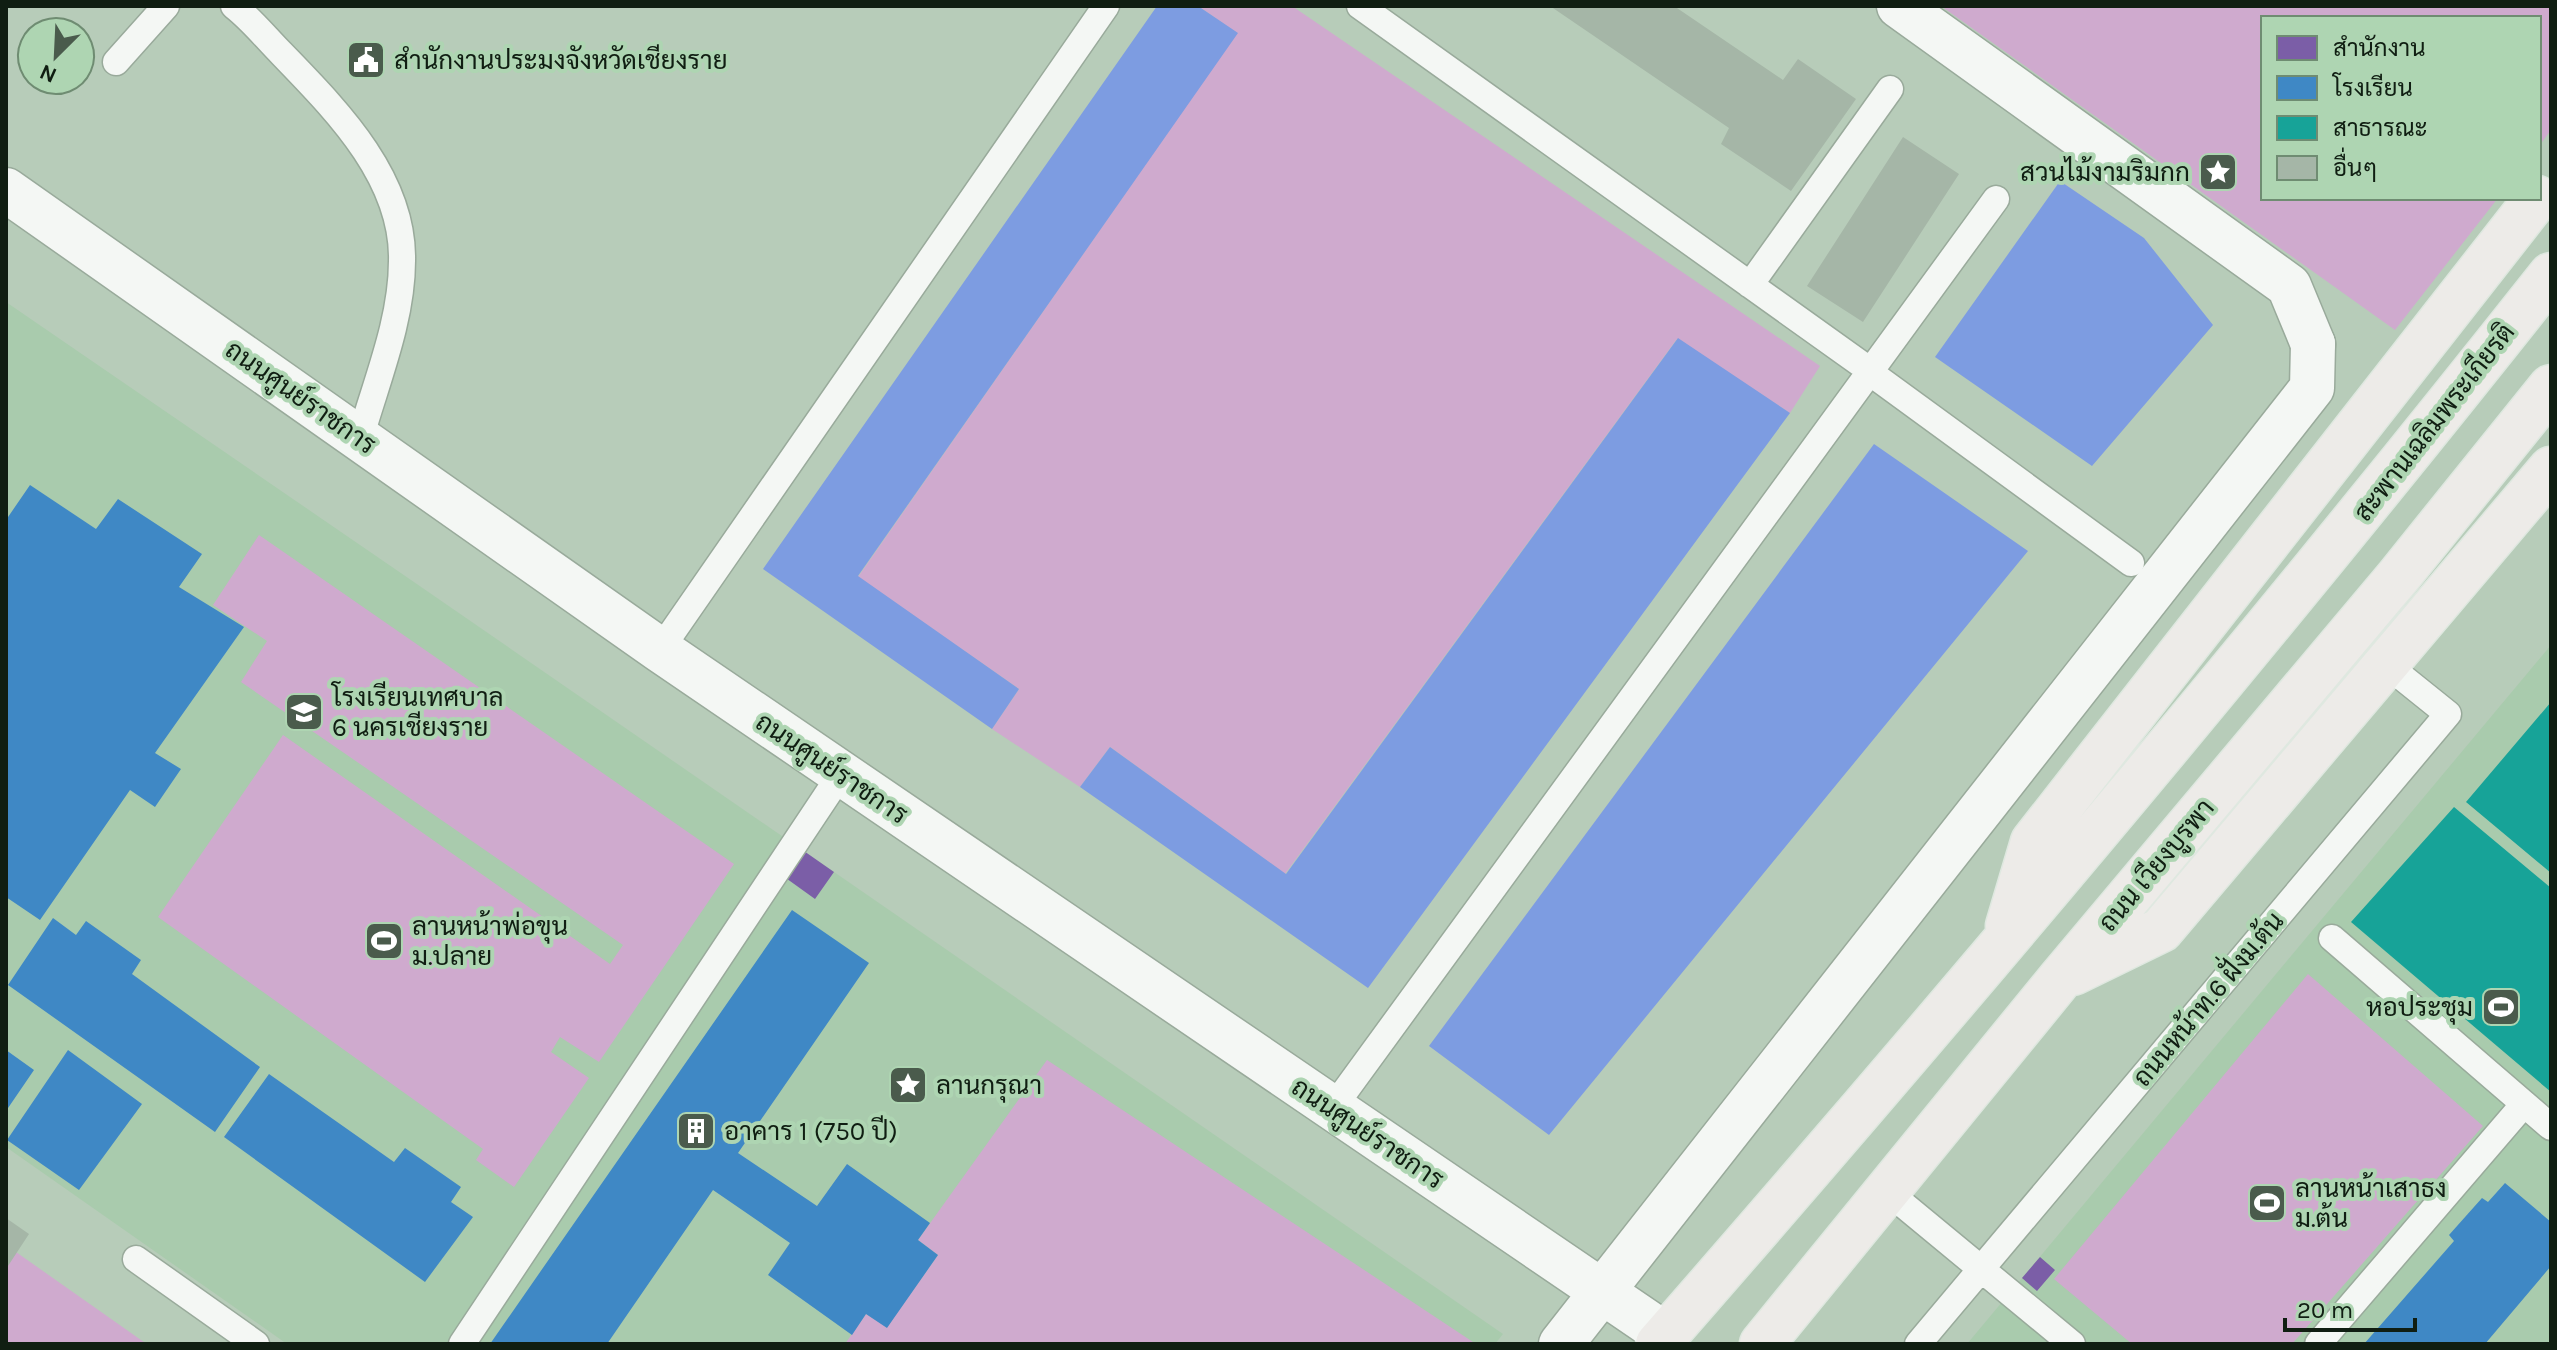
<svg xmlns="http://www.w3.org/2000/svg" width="2557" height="1350" font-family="Karla,Sarabun,sans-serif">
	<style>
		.built { fill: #a9cbad }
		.green { fill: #cfaace }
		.water { fill: #7d9ce1 }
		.offices { fill: #7b5ea7 }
		.schools { fill: #3f88c5 }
		.public { fill: #17a398 }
		.building { fill: #a5b6a7 }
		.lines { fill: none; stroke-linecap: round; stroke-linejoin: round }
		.service-casing { stroke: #99aa9b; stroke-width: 29 }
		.minor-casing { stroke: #99aa9b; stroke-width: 47 }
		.tertiary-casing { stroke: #99aa9b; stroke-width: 47 }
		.primary-casing { stroke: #dfe8e0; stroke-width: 47 }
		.service { stroke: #f4f7f4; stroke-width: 26 }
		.minor { stroke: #f4f7f4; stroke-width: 44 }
		.tertiary { stroke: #f4f7f4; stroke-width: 44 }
		.primary { stroke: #edebe8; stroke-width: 44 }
		.labels { text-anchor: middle; stroke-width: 8; stroke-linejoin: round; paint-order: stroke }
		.poi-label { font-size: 26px; fill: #101e12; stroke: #aed5b2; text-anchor: start }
		.street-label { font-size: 26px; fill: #101e12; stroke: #aed5b2 }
	</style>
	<rect width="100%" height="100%" fill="#b7ccb9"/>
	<path class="built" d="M6,302l405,278 1092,754 -8,10h-1208l-281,-197z
		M2551,645v699h-584l319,-382z"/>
	<path class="green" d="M1198,6h94l528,360 -30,47 -113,-74 -392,535 -175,-127 -30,40 -88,-58 27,-40 -161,-112 379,-544z
		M1941,6h610v124l-12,16v-128h-276v180h235l-103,132z
		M259,535l475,329 -135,198 -39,-25 -9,15 38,26 -75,109 -38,-27 7,-11 -325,-232 125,-182 327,229 13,-19 -382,-263 26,-41 -54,-36z
		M2308,974l175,152 -191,218h-160l-78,-65z
		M1047,1060l429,284h-631l21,-30 21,13 51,-72 -20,-15z
		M6,1245l135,95 6,4h-141z"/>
	<path class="water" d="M1157,6h41l40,27 -380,543 161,113 -27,40 -229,-160z
		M2060,181l84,57 69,87 -121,141 -157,-109z
		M1678,338l112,75 -422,575 -288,-201 30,-40 176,127z
		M1874,444l154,107 -479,584 -120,-89z"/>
	<path class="offices" d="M801,849l33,23 -19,27 -32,-23z
		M2040,1257l15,13 -18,21 -15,-13z"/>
	<path class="schools" d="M30,485l66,44 22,-30 84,55 -23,33 65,40 -89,126 26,16 -26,38 -25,-17 -90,130 -34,-23v-377z
		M792,910l77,53 -131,190 79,53 30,-42 83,59 -12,17 20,15 -51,73 -21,-14 -14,21 -84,-60 22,-32 -77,-53 -106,154h-117z
		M53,918l23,17 10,-14 55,39 -9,14 128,93 -45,65 -207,-147z
		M6,1050l28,20 -28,41z
		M68,1050l74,54 -63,86 -72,-50z
		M269,1074l125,88 11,-14 56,39 -10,15 22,15 -48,65 -201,-145z
		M2505,1183l46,39v44l-66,78h-121l90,-103 -5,-6 33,-37 6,4z"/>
	<path class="public" d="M2551,702v171l-85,-71z
		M2454,807l97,81v204l-200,-170z"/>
	<path class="building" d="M1550,6h124l109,74 15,-21 58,40 -65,92 -70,-47 8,-16z
		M1903,137l56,37 -96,148 -56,-36z
		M6,1218l23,16 -23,35z"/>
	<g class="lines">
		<defs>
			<path id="service" d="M234,6c18,14 32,32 48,48 53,55 122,123 120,207 0,60 -26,121 -42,178
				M1360,6l508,363
				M116,62l50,-56
				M1750,285l140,-196
				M1868,371l263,192
				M660,650l446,-644
				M2332,938l219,189
				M1332,1109l664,-910
				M1888,1192l184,152
				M136,1259l120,85
				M462,1344l379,-570
				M1918,1344l530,-630 -61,-49
				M2318,1344l206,-240"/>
			<path id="minor" d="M6,190l654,460 1006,685
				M1561,1344l751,-956 1,-44"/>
			<path id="tertiary" d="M1899,6l390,280 24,58"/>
			<path id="primary" d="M2008,926l25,-84 504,-644
				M2073,973l88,-43 390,-461
				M1658,1344c306,-350 605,-705 893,-1069
				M1762,1344l298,-365 338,-402 153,-190"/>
		</defs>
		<use href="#service" class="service-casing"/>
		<use href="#minor" class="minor-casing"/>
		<use href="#tertiary" class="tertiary-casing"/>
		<use href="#primary" class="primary-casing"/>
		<use href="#service" class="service"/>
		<use href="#minor" class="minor"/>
		<use href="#tertiary" class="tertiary"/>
		<use href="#primary" class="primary"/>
	</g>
	<defs>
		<symbol id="civic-square" viewBox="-11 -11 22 22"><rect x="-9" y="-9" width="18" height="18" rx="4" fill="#4a5b4c" stroke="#aed5b2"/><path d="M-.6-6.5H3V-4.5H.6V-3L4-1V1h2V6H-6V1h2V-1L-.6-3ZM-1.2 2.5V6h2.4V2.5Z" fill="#fff"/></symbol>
		<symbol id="sight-square" viewBox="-11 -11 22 22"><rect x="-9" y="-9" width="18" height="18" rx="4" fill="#4a5b4c" stroke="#aed5b2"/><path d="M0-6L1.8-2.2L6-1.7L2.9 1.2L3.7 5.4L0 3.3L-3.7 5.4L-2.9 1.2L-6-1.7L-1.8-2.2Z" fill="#fff"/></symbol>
		<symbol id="school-square" viewBox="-11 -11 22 22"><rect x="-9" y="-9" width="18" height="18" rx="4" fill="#4a5b4c" stroke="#aed5b2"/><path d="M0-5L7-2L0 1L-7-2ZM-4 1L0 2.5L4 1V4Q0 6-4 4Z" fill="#fff"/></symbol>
		<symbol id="stadium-square" viewBox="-11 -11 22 22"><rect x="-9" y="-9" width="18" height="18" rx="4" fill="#4a5b4c" stroke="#aed5b2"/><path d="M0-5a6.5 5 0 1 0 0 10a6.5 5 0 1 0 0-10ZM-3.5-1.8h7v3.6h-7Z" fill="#fff"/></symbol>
		<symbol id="building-square" viewBox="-11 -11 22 22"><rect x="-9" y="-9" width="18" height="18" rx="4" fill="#4a5b4c" stroke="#aed5b2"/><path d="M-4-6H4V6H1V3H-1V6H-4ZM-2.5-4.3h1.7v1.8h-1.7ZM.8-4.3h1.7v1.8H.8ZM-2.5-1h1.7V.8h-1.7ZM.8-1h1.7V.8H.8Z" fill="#fff"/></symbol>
	</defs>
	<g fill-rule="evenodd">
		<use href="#civic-square" x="344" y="38" width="44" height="44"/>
		<use href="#sight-square" x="2196" y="150" width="44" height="44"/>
		<use href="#school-square" x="282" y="690" width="44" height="44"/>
		<use href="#stadium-square" x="362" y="919" width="44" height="44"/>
		<use href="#stadium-square" x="2479" y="985" width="44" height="44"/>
		<use href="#sight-square" x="886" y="1063" width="44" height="44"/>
		<use href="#building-square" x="674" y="1109" width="44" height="44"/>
		<use href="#stadium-square" x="2245" y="1181" width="44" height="44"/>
	</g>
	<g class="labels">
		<g class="poi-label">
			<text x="394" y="69">สำนักงานประมงจังหวัดเชียงราย</text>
			<text x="2190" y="181" text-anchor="end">สวนไม้งามริมกก</text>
			<text x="332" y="706">โรงเรียนเทศบาล<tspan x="332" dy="30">6 นครเชียงราย</tspan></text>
			<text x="412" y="935">ลานหน้าพ่อขุน<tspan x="412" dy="30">ม.ปลาย</tspan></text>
			<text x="2473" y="1016" text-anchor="end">หอประชุม</text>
			<text x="936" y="1094">ลานกรุณา</text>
			<text x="724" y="1140">อาคาร 1 (750 ปี)</text>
			<text x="2295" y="1197">ลานหน้าเสาธง<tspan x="2295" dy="30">ม.ต้น</tspan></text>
		</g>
		<g class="street-label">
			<text transform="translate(301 397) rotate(35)" y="9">ถนนศูนย์ราชการ</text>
			<text transform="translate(2434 422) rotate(-52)" y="9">สะพานเฉลิมพระเกียรติ</text>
			<text transform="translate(832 768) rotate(34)" y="9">ถนนศูนย์ราชการ</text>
			<text transform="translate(2156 865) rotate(-50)" y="9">ถนน เวียงบูรพา</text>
			<text transform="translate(2208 999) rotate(-50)" y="9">ถนนหน้าท.6 ฝั่งม.ต้น</text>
			<text transform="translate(1368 1133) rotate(34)" y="9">ถนนศูนย์ราชการ</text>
		</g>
	</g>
	<rect width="2557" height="1350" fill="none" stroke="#101e12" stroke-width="16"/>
	<rect x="2261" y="16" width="280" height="184" fill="#aed5b2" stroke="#6f8c72" stroke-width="2"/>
	<rect x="2277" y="36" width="40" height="24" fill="#7b5ea7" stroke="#6f8c72" stroke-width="2"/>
	<text x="2333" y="56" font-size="24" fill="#101e12">สำนักงาน</text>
	<rect x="2277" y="76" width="40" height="24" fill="#3f88c5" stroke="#6f8c72" stroke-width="2"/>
	<text x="2333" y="96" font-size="24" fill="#101e12">โรงเรียน</text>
	<rect x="2277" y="116" width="40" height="24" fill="#17a398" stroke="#6f8c72" stroke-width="2"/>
	<text x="2333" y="136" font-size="24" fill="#101e12">สาธารณะ</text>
	<rect x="2277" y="156" width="40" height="24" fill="#a5b6a7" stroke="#6f8c72" stroke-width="2"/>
	<text x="2333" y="176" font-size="24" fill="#101e12">อื่นๆ</text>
	<g transform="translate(56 56) rotate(204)"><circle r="38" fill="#aed5b2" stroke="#6f8c72" stroke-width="2"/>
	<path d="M0-6L14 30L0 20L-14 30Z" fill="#4a5b4c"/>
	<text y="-12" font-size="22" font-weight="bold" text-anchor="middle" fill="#101e12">N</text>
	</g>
	<path d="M2285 1318v12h130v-12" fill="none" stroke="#101e12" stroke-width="4"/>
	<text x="2297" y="1318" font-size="24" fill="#101e12" stroke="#aed5b2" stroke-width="6" paint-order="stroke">20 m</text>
</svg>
